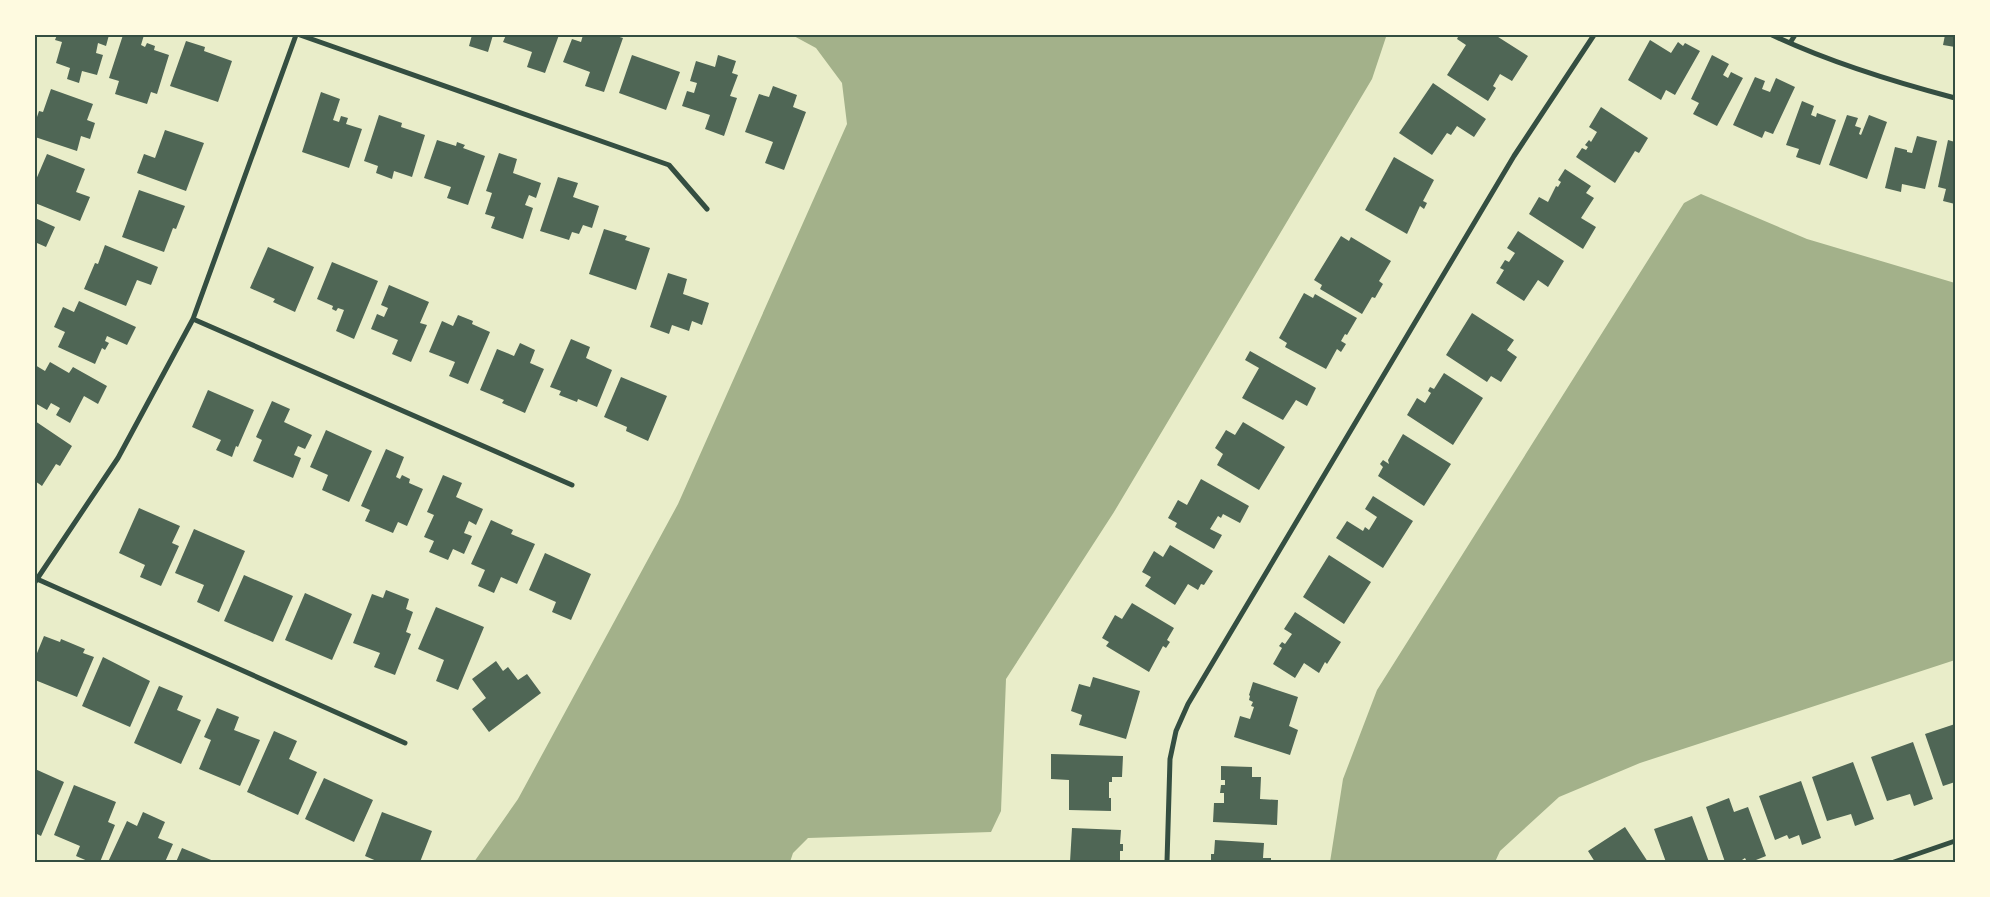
<svg xmlns="http://www.w3.org/2000/svg" width="1990" height="897" font-family="Commissioner,sans-serif">
	<style>
		.water { fill: #a3b18a }
		.building { fill: #4f6655 }
		.lines { fill: none; stroke-linecap: round; stroke-linejoin: round }
		.minor { stroke: #344e41; stroke-width: 5 }
		.neatline { fill: none; stroke: #344e41; stroke-width: 2 }
	</style>
	<rect width="100%" height="100%" fill="#e9edc9"/>
	<path class="water" d="M792,35h593l1,2 -14,42 -258,433 -108,167 -5,132 -10,21 -183,6 -15,15 -3,9h-316l44,-63 160,-295 169,-380 -5,-41 -26,-35z
		M1701,194l106,45 148,44v377l-315,103 -81,34 -59,54 -5,11h-165l13,-83 34,-89 307,-487z"/>
	<path class="building" d="M57,35h52l-3,11 -8,-3 -2,10 7,2 -6,20 -15,-4 -3,12 -12,-4 3,-11 -14,-5 6,-21 -7,-2z
		M123,35h21l-3,10 4,2 2,-4 8,3 -1,4 15,5 -12,39 -6,-2 -4,12 -32,-10 4,-13 -10,-3z
		M472,35h21l-5,17 -19,-6z
		M506,35h53l-14,38 -18,-6 5,-15 -29,-10z
		M583,35h30l10,3 -19,54 -19,-6 5,-14 -27,-10 9,-23 9,3z
		M1459,35h36l33,21 -16,25 -12,-7 -7,12 3,2 -8,13 -41,-26 19,-30 -9,-6z
		M1945,35h10v12l-12,-2z
		M1650,40l21,13 7,-11 5,4 2,-3 15,8 -25,44 -9,-5 -5,10 -33,-20z
		M186,41l19,6 -1,4 28,10 -14,41 -48,-16z
		M632,55l48,17 -14,38 -47,-17z
		M718,55l18,6 -4,12 6,2 -8,21 7,2 -13,38 -19,-7 5,-14 -28,-9 5,-15 7,2 3,-10 -7,-2 6,-20 19,6z
		M1712,55l17,9 -6,11 5,3 3,-6 12,6 -26,48 -24,-12 6,-11 -8,-4z
		M1755,77l10,4 -3,8 8,3 6,-14 19,9 -22,47 -8,-3 -3,7 -29,-13z
		M1433,83l53,36 -12,18 -17,-11 -6,9 -4,-2 -15,22 -33,-22z
		M773,86l24,9 -4,12 13,5 -22,58 -19,-7 8,-21 -28,-10 14,-38 10,3z
		M51,89l42,15 -6,16 8,3 -5,16 -9,-3 -4,15 -42,-14v-14l4,-12 4,1z
		M321,92l19,7 -7,21 6,2 2,-6 7,2 -2,6 16,5 -13,39 -47,-16z
		M1802,101l12,5 -3,9 5,2 1,-4 19,7 -16,45 -24,-8 3,-8 -13,-4z
		M1601,107l47,31 -9,15 -4,-2 -20,32 -39,-26 6,-9 4,2 2,-3 -3,-2 4,-5 2,2 6,-10 -8,-5z
		M379,115l23,8 -1,4 24,8 -13,42 -18,-6 -2,8 -16,-6 2,-7 -14,-5z
		M1847,115l11,3 -3,8 6,2 -2,6 2,1 8,-20 18,7 -20,57 -38,-14z
		M165,130l39,13 -18,48 -49,-18 7,-19 11,4z
		M1917,136l20,5 -12,48 -23,-5 -1,8 -16,-4 10,-41 12,3v2l5,1z
		M437,140l19,6 1,-4 8,3 -2,3 22,8 -17,49 -21,-7 4,-11 -27,-9z
		M1948,140l7,2v62l-12,-3 3,-12 -8,-2z
		M499,153l18,6 -4,14 28,10 -5,15 -7,-3 -4,10 8,3 -10,31 -32,-11 4,-11 -10,-3 7,-21 -6,-2z
		M47,154l38,15 -9,23 14,5 -10,24 -45,-18v-21z
		M1394,157l40,23 -11,21 4,2 -3,6 -4,-3 -13,28 -42,-24z
		M1565,169l26,17 -5,7 8,5 -13,20 15,9 -13,22 -54,-35 10,-17 9,5 8,-16 2,1 3,-5 -3,-2z
		M558,177l20,6 -5,14 26,9 -7,22 -9,-3 -4,9 -7,-2 -3,8 -29,-9z
		M139,190l46,16 -9,23 -3,-1 -9,24 -42,-15z
		M35,218l20,9 -9,20 -9,-4 -2,4z
		M604,229l23,7 -2,4 25,8 -14,42 -47,-16z
		M1518,231l46,30 -16,26 -10,-7 -14,21 -28,-18 8,-13 -4,-2 5,-8 4,2 6,-9 -8,-5z
		M1341,236l8,5 2,-4 40,24 -12,20 4,3 -8,14 -3,-1 -10,17 -42,-25 2,-4 -8,-5z
		M105,245l53,22 -7,18 -14,-5 -11,26 -42,-17 11,-26 3,1z
		M268,247l46,20 -19,45 -22,-10 2,-3 -25,-11z
		M332,262l46,19 -24,58 -18,-8 8,-21 -6,-2 -2,3 -4,-2 1,-3 -16,-7z
		M668,273l19,6 -4,15 26,9 -7,22 -10,-4 -3,10 -17,-6 -3,9 -19,-7z
		M389,285l40,17 -9,21 7,2 -16,37 -19,-8 6,-14 -27,-11 6,-15 7,3 4,-9 -7,-3z
		M1304,293l9,5 2,-4 42,24 -10,17 -2,-1 -4,7 5,3 -5,8 -4,-3 -11,20 -41,-22 2,-4 -8,-5z
		M79,301l57,26 -9,18 -20,-9 -2,5 4,2 -4,7 -3,-2 -7,16 -37,-17 7,-15 -11,-5 9,-20 11,5z
		M1472,313l42,27 -7,10 10,7 -16,25 -10,-6 -4,6 -41,-27z
		M458,315l15,6 -1,3 18,8 -22,52 -19,-8 6,-14 -26,-10 13,-31 11,5z
		M571,339l19,8 -4,11 26,12 -15,37 -19,-8 -1,3 -18,-7 2,-4 -11,-4z
		M520,343l15,7 -5,13 14,6 -19,44 -23,-10 2,-3 -24,-10 17,-41 17,7z
		M1250,351l66,37 -9,18 -11,-6 -13,20 -41,-22 17,-30 -14,-8z
		M50,362l19,11 4,-6 34,19 -9,18 -14,-8 -14,27 -14,-8 4,-7 -9,-5 -4,7 -12,-7v-38l10,6z
		M1444,373l39,25 -30,47 -46,-30 10,-17 8,5 6,-10 -3,-2 2,-4 4,2z
		M621,377l46,19 -19,45 -22,-10 1,-4 -23,-10z
		M208,390l46,20 -16,37 -2,-1 -4,11 -16,-7 5,-10 -29,-13z
		M272,401l18,8 -6,13 28,13 -7,14 -7,-3 -4,9 7,3 -8,20 -40,-17 9,-21 -6,-3z
		M35,421l37,25 -12,20 -4,-2 -14,22 -7,-5z
		M1243,422l42,25 -26,43 -42,-25 6,-11 -8,-6 11,-18 9,5z
		M326,430l46,21 -23,51 -27,-12 6,-15 -18,-8z
		M1403,434l48,30 -27,42 -46,-30 5,-9 -3,-3 3,-4 6,4 -1,-4z
		M386,449l18,8 -8,20 4,2 2,-4 8,4 -1,4 14,6 -16,37 -9,-4 -5,11 -28,-12 5,-11 -9,-4z
		M443,475l19,8 -6,14 27,12 -7,16 -7,-4 -5,12 8,3 -8,18 -11,-5 -5,11 -19,-8 5,-11 -10,-4 10,-22 -7,-3z
		M1201,479l48,27 -9,17 -17,-9 -2,4 -3,-2 -8,13 12,6 -8,14 -39,-22 2,-4 -9,-5 10,-18 9,5z
		M1373,496l40,25 -30,47 -47,-30 11,-17 16,10 2,-4 4,3 8,-13 -12,-8z
		M139,508l41,18 -8,17 7,3 -18,40 -21,-9 5,-12 -26,-12z
		M491,520l22,10 -2,4 24,10 -18,40 -16,-7 -7,16 -16,-7 7,-16 -14,-6z
		M194,529l51,22 -26,61 -22,-10 7,-17 -29,-12z
		M1170,545l43,26 -9,14 -3,-1 -3,6 -10,-6 -13,21 -30,-19 6,-9 -9,-5 12,-21 9,6z
		M545,553l46,21 -20,46 -19,-8 4,-10 -27,-12z
		M1329,555l42,27 -27,42 -41,-27z
		M244,575l49,21 -20,46 -49,-21z
		M386,590l23,9 -3,10 7,3 -7,20 5,2 -16,41 -21,-8 6,-14 -27,-10 19,-49 11,4z
		M305,593l47,21 -20,46 -47,-20z
		M1132,603l42,25 -7,12 3,2 -4,6 -3,-2 -14,26 -43,-26 3,-4 -7,-4 13,-23 7,4z
		M436,607l48,20 -26,63 -22,-9 8,-21 -26,-11z
		M1295,612l46,30 -14,22 -2,-2 -6,11 -15,-10 -9,15 -22,-14 9,-16 -3,-2 3,-4 3,2 7,-10 -8,-5z
		M44,636l16,6 1,-3 24,10 -2,4 11,4 -17,40 -42,-17v-22z
		M103,657l47,24 -20,46 -48,-21z
		M496,661l7,10 5,-4 10,13 9,-6 14,19 -52,39 -17,-23 14,-11 -14,-19z
		M1093,677l47,14 -14,48 -47,-14 3,-10 -11,-4 8,-27 11,3z
		M1253,682l45,15 -9,29 9,4 -8,25 -56,-18 6,-21 10,3 4,-12 -3,-1 2,-4 -4,-2 1,-4 -1,-1z
		M159,686l24,10 -6,14 24,10 -20,44 -47,-21z
		M217,708l22,9 -5,13 26,10 -20,46 -41,-17 12,-29 -7,-3z
		M1955,724v58l-12,4 -18,-52z
		M274,731l23,10 -8,18 28,13 -19,43 -51,-23z
		M1913,742l20,57 -19,7 -4,-12 -23,7 -16,-44z
		M1051,754l72,2 -1,21h-10v5h-3v16h2v13l-42,-1v-30l-18,-1z
		M1853,762l21,57 -19,7 -4,-12 -24,7 -15,-44z
		M1221,766l31,1v10h9l-1,22 18,1 -1,25 -64,-3 1,-19h10v-10h-4l1,-8h4v-5h-4z
		M35,769l29,13 -23,54 -6,-3z
		M324,778l49,22 -19,42 -49,-23z
		M1801,781l20,57 -19,7 -3,-10 -10,4 -2,-4 -12,5 -16,-44z
		M74,785l42,17 -8,20 7,3 -15,37h-10l-14,-6 4,-10 -26,-11z
		M1729,798l5,14 14,-5 18,49 -15,6h-4l-2,-4 -6,4h-14l-19,-55z
		M143,812l22,10 -7,16 15,6 -8,18h-57l19,-41 10,5z
		M382,812l50,19 -12,31h-41l-14,-6z
		M1692,816l17,46h-43l-12,-33z
		M1625,827l23,35h-53l-7,-11z
		M1072,828l49,2 -1,14h3v7h-3v11h-50z
		M1215,840l49,3 -1,15h8v4l-60,-1v-7h3z
		M182,848l34,14h-40z"/>
	<g class="lines">
		<path class="minor" d="M300,35l369,130 38,44
			M1772,35c57,27 122,47 183,63
			M1790,43l5,-8
			M193,319l379,166
			M37,579l368,164
			M35,582l83,-124 75,-139 103,-284
			M1167,862l3,-103 6,-28 12,-27 326,-548 80,-121
			M1894,862l61,-21"/>
	</g>
	<rect width="1990" height="897" fill="none" stroke="#fefae0" stroke-width="72"/>
	<rect x="36" y="36" width="1918" height="825" class="neatline"/>
</svg>
